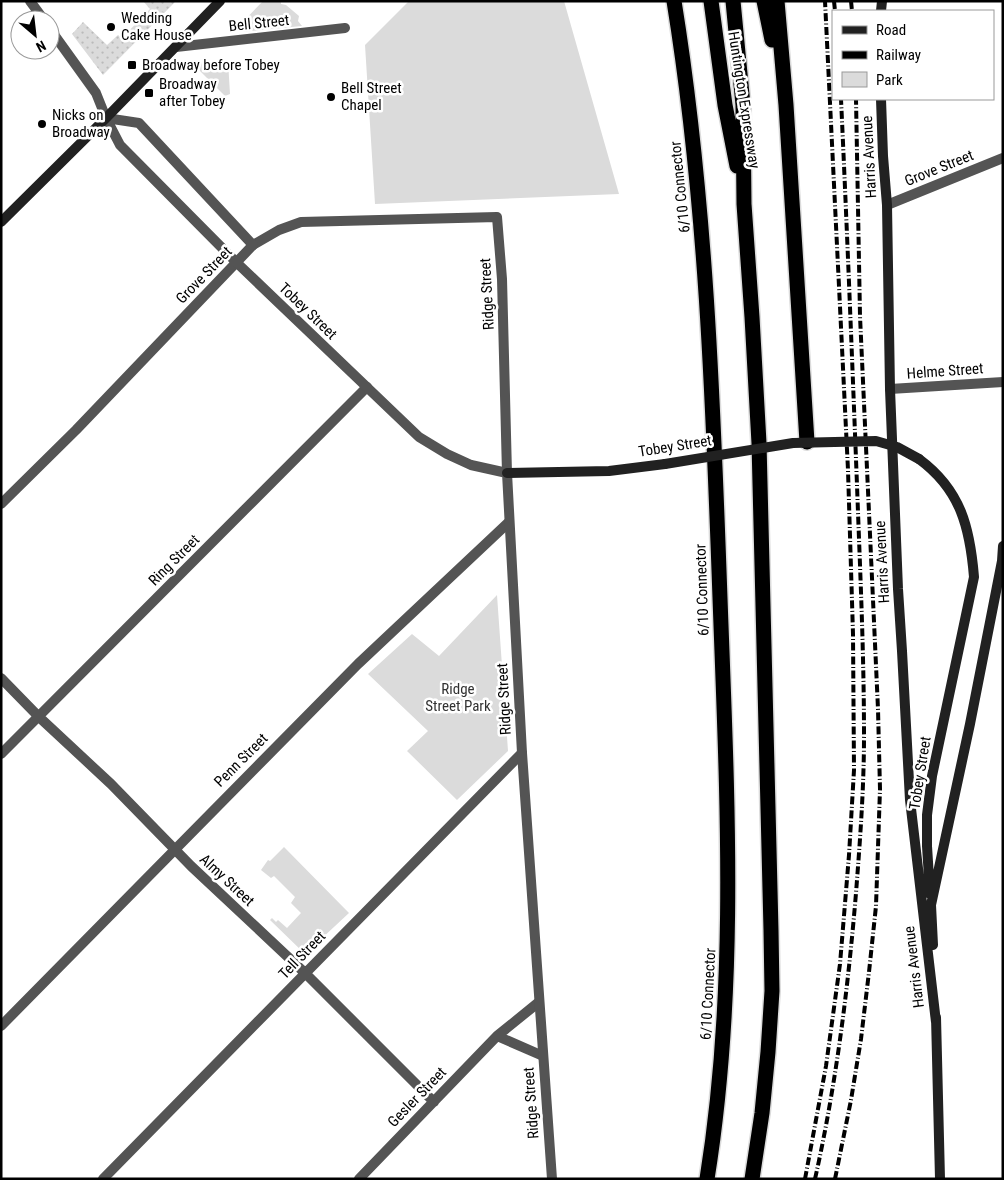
<svg xmlns="http://www.w3.org/2000/svg" width="1004" height="1180" font-family="'Roboto Condensed',sans-serif">
	<style>
		.green { fill: #dbdbdb }
		.garden { fill: url(#garden-dots) }
		.lines { fill: none; stroke-linecap: round; stroke-linejoin: round }
		.motorway-casing { stroke: #dbdbdb; stroke-width: 18 }
		.minor { stroke: #545454; stroke-width: 10 }
		.tertiary { stroke: #545454; stroke-width: 10 }
		.secondary { stroke: #212121; stroke-width: 10 }
		.motorway { stroke: #000; stroke-width: 15 }
		.rail { stroke: #000; stroke-width: 4; stroke-dasharray: 8 2.5 1 2.5; stroke-linecap: butt }
		.secondary-bridge { stroke: #212121; stroke-width: 10 }
		.poi-dot { fill: #000; stroke: #fff; stroke-width: 2 }
		.labels { text-anchor: middle; stroke-width: 5; stroke-linejoin: round; paint-order: stroke }
		.poi-label { font-size: 15px; fill: #000; stroke: #fff; text-anchor: start }
		.street-label { font-size: 15px; fill: #000; stroke: #fff }
		.park-label { font-size: 15px; fill: #323232; stroke: #fff }
	</style>
	<defs>
		<pattern id="garden-dots" width="8" height="8" patternUnits="userSpaceOnUse" patternTransform="scale(1.25)"><rect width="8" height="8" fill="#dbdbdb"/><path d="M2 2h.1M6 6h.1" fill="none" stroke="#bababa" stroke-width="1.8" stroke-linecap="round"/></pattern>
	</defs>
	<rect width="100%" height="100%" fill="#fff"/>
	<path class="green" d="M263,1h18v3l5,1 13,11 -1,5 4,5 -60,6 -3,-2 -1,-3z
		M409,1h155l55,193 -244,10 -10,-159z
		M228,61l2,33 -5,2 -25,-25 -2,-4 4,-5z
		M497,595l11,156 -51,49 -50,-49 21,-20 -60,-57 44,-40 27,22z
		M284,847l65,66 -44,41 -35,-34 2,-2 4,4 2,-2 9,8 14,-15 -10,-10 4,-6 -21,-21 -3,2 -10,-8 7,-10 2,1z"/>
	<path class="garden" d="M143,1h33l-73,74 -31,-41 11,-12 24,23 11,-10 4,3 28,-29z"/>
	<g class="lines">
		<defs>
			<path id="motorway" d="M674,1c32,198 39,398 46,597 7,195 18,388 -13,581
				M711,1l14,104 12,61
				M733,1l10,104 1,99 8,113 7,126 12,487 1,61 -4,61 -6,61 -10,66
				M764,1l8,39
				M777,1l9,104 21,337"/>
		</defs>
		<use href="#motorway" class="motorway-casing"/>
		<path class="minor" d="M30,1l14,19
			M50,29l46,64 10,25
			M176,47l169,-19
			M887,205l116,-47
			M890,389l113,-7
			M1,504l75,-74 177,-185 26,-15 22,-8 196,-5 5,62 5,194
			M1,678l38,39 72,67 80,82 114,107 129,129
			M1,754l366,-367
			M1,1026l357,-362 151,-142
			M497,1036l46,20
			M103,1179l419,-426
			M359,1179l138,-143 42,-34"/>
		<path class="tertiary" d="M106,118l14,27 117,118 182,174 28,17 24,11 36,8 15,280 30,426
			M106,118l33,5 114,122"/>
		<path class="secondary" d="M881,11l1,-10
			M881,99l2,57 4,49 3,184 8,200 4,62 8,149 26,222
			M1,222l105,-104 114,-117
			M919,459c42,31 51,69 55,118l-42,199 -5,39v31l3,48
			M507,473l102,-2 56,-7
			M933,945l-2,-40 39,-181 32,-163 1,-15
			M936,1017l4,162"/>
		<use href="#motorway" class="motorway"/>
		<path class="rail" d="M834,1l1,10
			M851,1l1,10
			M805,1179l21,-113 14,-102 9,-109 5,-85 -1,-136 -5,-164 -23,-469
			M815,1179c21,-94 33,-190 41,-286 4,-52 8,-105 8,-157 0,-84 -4,-167 -7,-251 -5,-129 -10,-257 -16,-386
			M835,1179l16,-79 10,-61 8,-67 7,-66 4,-117 -2,-80 -18,-393 -4,-217"/>
		<path class="secondary-bridge" d="M665,464l128,-21 83,-2 21,6 22,12"/>
	</g>
	<g class="poi-dot">
		<circle cx="111" cy="27" r="5"/>
		<rect x="127" y="60" width="10" height="10" rx="2.5"/>
		<rect x="144" y="88" width="10" height="10" rx="2.5"/>
		<circle cx="331" cy="97" r="5"/>
		<circle cx="42" cy="124" r="5"/>
	</g>
	<g class="labels">
		<g class="poi-label">
			<text x="121" y="23">Wedding<tspan x="121" dy="17">Cake House</tspan></text>
			<text x="142" y="70">Broadway before Tobey</text>
			<text x="159" y="89">Broadway<tspan x="159" dy="17">after Tobey</tspan></text>
			<text x="341" y="93">Bell Street<tspan x="341" dy="17">Chapel</tspan></text>
			<text x="52" y="120">Nicks on<tspan x="52" dy="17">Broadway</tspan></text>
		</g>
		<g class="street-label">
			<text transform="translate(259 23) rotate(-6)" y="5">Bell Street</text>
			<text transform="translate(744 100) rotate(81)" y="5">Huntington Expressway</text>
			<text transform="translate(869 157) rotate(-93)" y="5">Harris Avenue</text>
			<text transform="translate(939 168) rotate(-22)" y="5">Grove Street</text>
			<text transform="translate(680 187) rotate(-96)" y="5">6/10 Connector</text>
			<text transform="translate(204 275) rotate(-46)" y="5">Grove Street</text>
			<text transform="translate(487 294) rotate(-93)" y="5">Ridge Street</text>
			<text transform="translate(308 311) rotate(44)" y="5">Tobey Street</text>
			<text transform="translate(945 371) rotate(-4)" y="5">Helme Street</text>
			<text transform="translate(675 446) rotate(-9)" y="5">Tobey Street</text>
			<text transform="translate(174 560) rotate(-45)" y="5">Ring Street</text>
			<text transform="translate(882 562) rotate(-93)" y="5">Harris Avenue</text>
			<text transform="translate(702 590) rotate(-92)" y="5">6/10 Connector</text>
			<text transform="translate(504 699) rotate(-93)" y="5">Ridge Street</text>
			<text transform="translate(241 760) rotate(-45)" y="5">Penn Street</text>
			<text transform="translate(920 773) rotate(-81)" y="5">Tobey Street</text>
			<text transform="translate(227 880) rotate(43)" y="5">Almy Street</text>
			<text transform="translate(302 955) rotate(-46)" y="5">Tell Street</text>
			<text transform="translate(914 967) rotate(-97)" y="5">Harris Avenue</text>
			<text transform="translate(708 994) rotate(-87)" y="5">6/10 Connector</text>
			<text transform="translate(417 1097) rotate(-46)" y="5">Gesler Street</text>
			<text transform="translate(531 1103) rotate(-94)" y="5">Ridge Street</text>
		</g>
		<g class="park-label">
			<text x="458" y="694">Ridge<tspan x="458" dy="17">Street Park</tspan></text>
		</g>
	</g>
	<rect width="1004" height="1180" fill="none" stroke="#000000" stroke-width="5"/>
	<rect x="832" y="10" width="162" height="90" fill="#ffffff" stroke="#999999"/>
	<rect x="842" y="26" width="25" height="8" fill="#212121" stroke="#999999"/>
	<text x="876" y="35" font-size="15" fill="#000000">Road</text>
	<rect x="842" y="51" width="25" height="8" fill="#000000" stroke="#999999"/>
	<text x="876" y="60" font-size="15" fill="#000000">Railway</text>
	<rect x="842" y="72" width="25" height="15" fill="#dbdbdb" stroke="#999999"/>
	<text x="876" y="85" font-size="15" fill="#000000">Park</text>
	<g transform="translate(35 35) rotate(152)"><circle r="24" fill="#ffffff" stroke="#999999"/>
	<path d="M0-4L9 19L0 12L-9 19Z" fill="#000000"/>
	<text y="-8" font-size="14" font-weight="bold" text-anchor="middle" fill="#000000">N</text>
	</g>
</svg>
